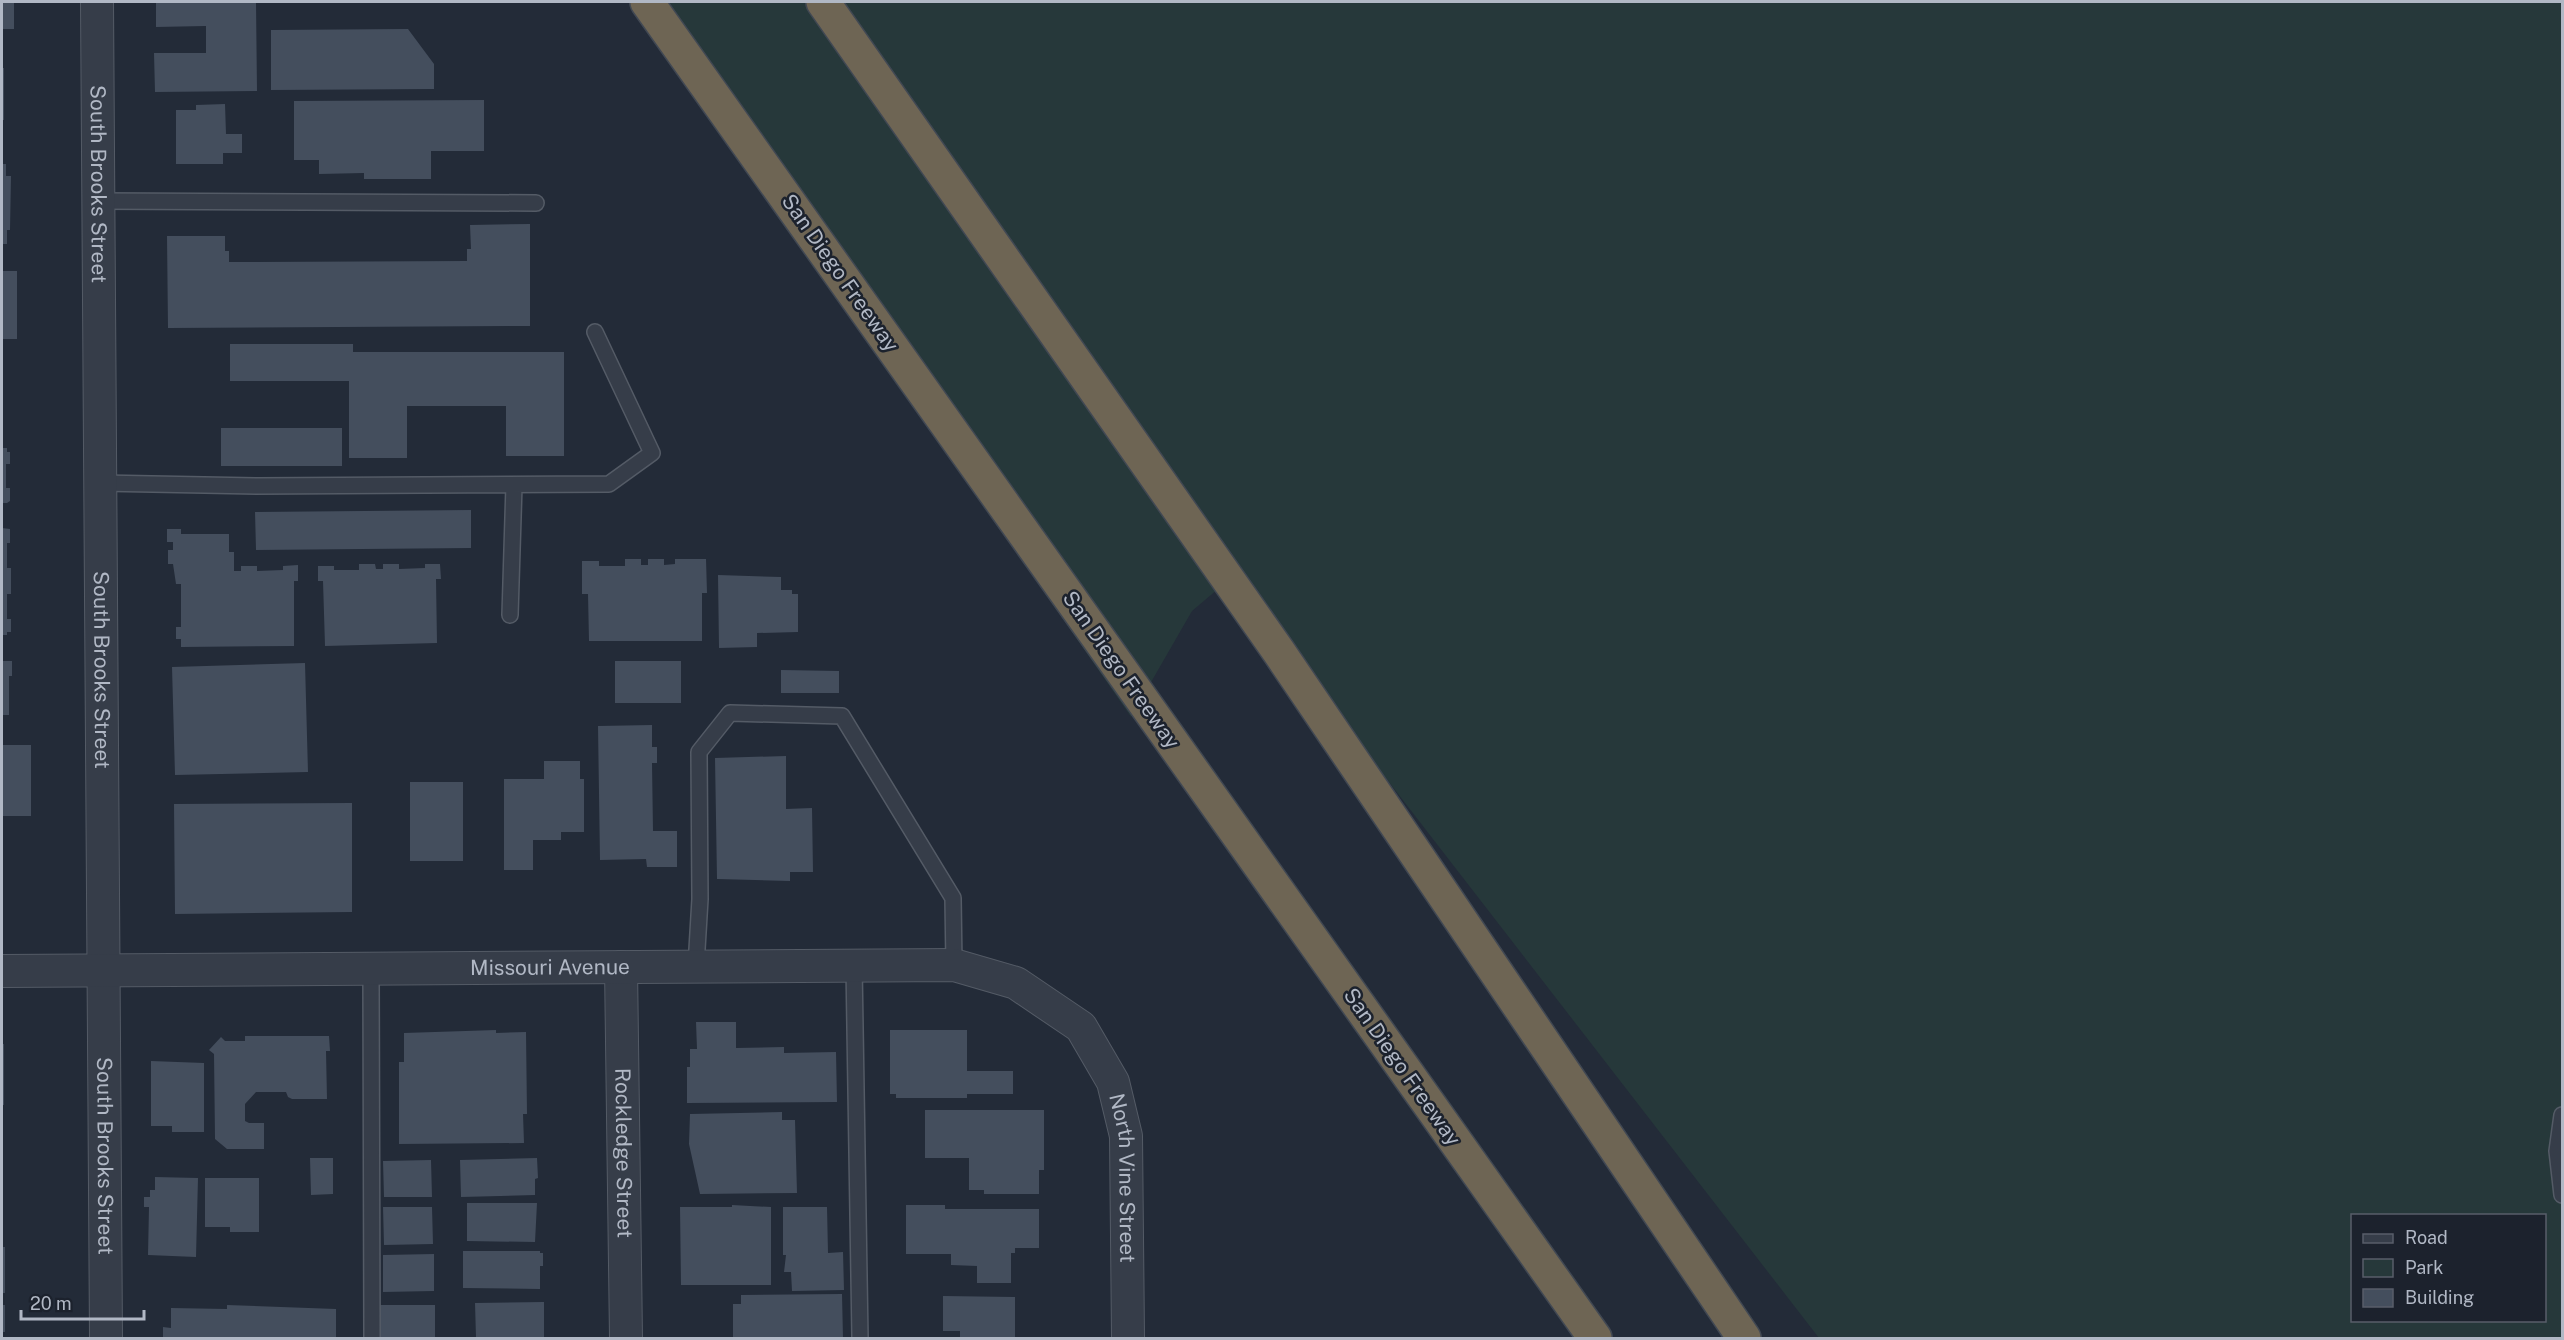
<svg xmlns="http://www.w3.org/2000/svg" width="2564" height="1340" font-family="'Public Sans',sans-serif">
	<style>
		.green { fill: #26383a; fill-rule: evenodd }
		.building { fill: #444e5d }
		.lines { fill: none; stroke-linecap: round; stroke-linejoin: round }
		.service-casing { stroke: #545b66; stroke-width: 18 }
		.minor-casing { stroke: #545b66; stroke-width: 34 }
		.motorway-casing { stroke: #414853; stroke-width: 36 }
		.service { stroke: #363d49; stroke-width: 15 }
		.minor { stroke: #363d49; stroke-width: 32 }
		.motorway { stroke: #6e6554; stroke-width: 33 }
		.labels { text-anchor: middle; stroke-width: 5; stroke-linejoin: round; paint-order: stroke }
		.street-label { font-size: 21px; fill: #b1b8c5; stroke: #1c222d }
	</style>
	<rect width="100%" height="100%" fill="#232b38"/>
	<path class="green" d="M634,2h1928v1336h-743l-588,-760 -39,33 -61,106zM2352,1216h192v104h-192z"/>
	<path class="building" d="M2,2h12v27h-12z
		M156,2h100l1,89 -102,1 -1,-39h52v-27l-50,1z
		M408,29l26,35v25l-163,1v-60z
		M2,68h2v52h-2z
		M484,100v51h-53v28h-67v-6l-45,1v-14h-25v-59z
		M225,104l1,30h16v19h-19v11h-47v-54h20v-5z
		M2,164h4v12h5l-1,54h-3v14h-5z
		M530,224v102l-362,2 -1,-92h58v15h4v11l238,-1v-12h4l-1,-24z
		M2,271h15v68h-15z
		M230,344h123v8h211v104h-58v-50h-99v52h-58v-77h-119z
		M221,428h121v38h-121z
		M2,448h5v4h3v12h-4v24h4v13l-3,2h-5z
		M471,510v38l-215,2 -1,-38z
		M2,528l8,1v14h-3v25h4v26h-4v25h4v13h-4v3h-5z
		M167,529h14v5h48v18h5v19h7v-5h16v5l26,-1v-4l15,-1v16h-4v65l-113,1v-8h-5v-12h5v-43h-5l-3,-20h-5v-14h5v-8h-6z
		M625,559h16v6h7v-6h16v6l11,-1v-5h31l1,34h-5v48h-113l-1,-47h-6v-33h17v5h26z
		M359,564h16l1,5h7v-5h16v5l26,-1v-4h15l1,15h-5l1,64 -112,3 -2,-65h-5v-15h16v4h25z
		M718,575l63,2v13h11v4h6v38l-41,1v14l-38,1z
		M2,661h10v15h-3v39h-7z
		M615,661h66v42h-66z
		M305,663l3,109 -133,3 -3,-108z
		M781,670l58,1v22h-58z
		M652,725v22h5v16h-5l1,68h24v36h-30l-1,-8 -46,1 -2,-134z
		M2,745h29v71h-29z
		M786,756v53l26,-1 1,64h-23v9l-73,-2 -2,-121z
		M544,761h36v18h4v53h-23v8h-28v30h-29v-91h40z
		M410,782h53v79h-53z
		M352,803v109l-177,2 -1,-110z
		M696,1022h40v26l48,-1v6l52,-1 1,50 -150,1v-36h3v-18h7z
		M496,1030v3l30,-1 1,82h-4l1,29 -125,1v-82h5v-29z
		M890,1030h77v41h46v23h-46v4h-71v-4h-6z
		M245,1036h84l1,15h-4l1,48h-35l-4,-2 -2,-5h-30l-11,12v17l4,2h15v26h-37l-12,-10 -1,-85 -5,-4 12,-13 4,4h20z
		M2,1044h2v61h-2z
		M151,1061l53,2v69h-32v-6h-21z
		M925,1110h119v60h-5v24h-55v-4h-15v-32h-44z
		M782,1112v8h13l2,73 -97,1 -11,-50 1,-30z
		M310,1158h23v36l-22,1z
		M537,1158l1,20 -3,1v16l-74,2 -1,-37z
		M431,1160l1,37h-48l-1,-36z
		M155,1177l43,1 -2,79 -48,-2 1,-48h-5v-10h6v-7h5z
		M205,1178h54v54h-29v-5h-25z
		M467,1203h70l-2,39 -68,-1z
		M732,1205l39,2v78h-90l-1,-78h52z
		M906,1205h39v4h94v39h-24v5h-4v30h-34v-17l-26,-1v-11h-45z
		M383,1207h49l1,37 -49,1z
		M783,1207h44l1,46 15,-1 1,38 -52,1 -1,-19h-7l2,-17h-3z
		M2,1247h3v46h-3z
		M463,1251h77v2h3v13h-3v23l-77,-1z
		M434,1254v37l-51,1v-37z
		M842,1294l1,44h-110v-34h8v-9z
		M943,1296l72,1v41h-55v-7h-17z
		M544,1302v36h-68l-1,-35z
		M2,1305h3v27h-3z
		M227,1305l109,4v29h-173v-11l8,1v-20l56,1z
		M375,1305h60v33h-60z"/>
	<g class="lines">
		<defs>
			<path id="service" d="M99,201l437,2
				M100,483l157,3 352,-2 43,-31 -57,-121
				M510,615l4,-130
				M854,965l6,373
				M696,966l4,-67 -1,-147 31,-39 112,3 111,182 1,67
				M371,970l1,368
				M2562,1115l-5,36 5,44"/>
			<g id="minor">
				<path id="s1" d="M97,2l9,1336"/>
				<path id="s2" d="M621,967l5,371"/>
				<path id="s3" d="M2,971l952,-6 62,18 65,44 32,55 13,54 2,202"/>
			</g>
			<path id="motorway" d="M647,2l948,1336
				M823,2l456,650 465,686"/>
		</defs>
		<use href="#service" class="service-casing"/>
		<use href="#minor" class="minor-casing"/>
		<use href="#motorway" class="motorway-casing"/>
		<use href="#service" class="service"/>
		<use href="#minor" class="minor"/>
		<use href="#motorway" class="motorway"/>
	</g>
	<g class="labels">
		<g class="street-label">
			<text dy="7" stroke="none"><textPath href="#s1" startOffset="182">South Brooks Street</textPath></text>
			<text transform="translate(840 273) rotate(55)" y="7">San Diego Freeway</text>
			<text dy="7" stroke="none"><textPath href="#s1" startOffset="668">South Brooks Street</textPath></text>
			<text transform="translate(1121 670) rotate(55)" y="7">San Diego Freeway</text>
			<text dy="7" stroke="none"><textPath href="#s3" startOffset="548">Missouri Avenue</textPath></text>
			<text transform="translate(1402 1067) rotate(55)" y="7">San Diego Freeway</text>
			<text dy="7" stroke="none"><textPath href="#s2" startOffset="186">Rockledge Street</textPath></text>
			<text dy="7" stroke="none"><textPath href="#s1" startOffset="1154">South Brooks Street</textPath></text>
			<text dy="7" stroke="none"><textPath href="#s3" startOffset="1256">North Vine Street</textPath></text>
		</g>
	</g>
	<rect width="2564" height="1340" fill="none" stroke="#b1b8c5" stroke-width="6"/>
	<rect x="2351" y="1214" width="195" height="108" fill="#1c222d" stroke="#585e6a" stroke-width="1.5"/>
	<rect x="2363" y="1234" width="30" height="9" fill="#363d49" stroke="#585e6a" stroke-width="1.5"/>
	<text x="2405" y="1244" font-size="18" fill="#b1b8c5">Road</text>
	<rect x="2363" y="1259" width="30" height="18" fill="#26383a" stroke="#585e6a" stroke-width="1.5"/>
	<text x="2405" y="1274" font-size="18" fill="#b1b8c5">Park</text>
	<rect x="2363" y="1289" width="30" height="18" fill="#444e5d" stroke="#585e6a" stroke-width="1.5"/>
	<text x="2405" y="1304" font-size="18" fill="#b1b8c5">Building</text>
	<path d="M21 1310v9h123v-9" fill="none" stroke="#b1b8c5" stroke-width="3"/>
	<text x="30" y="1310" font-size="18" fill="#b1b8c5" stroke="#1c222d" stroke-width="4.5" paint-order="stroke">20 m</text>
</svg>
